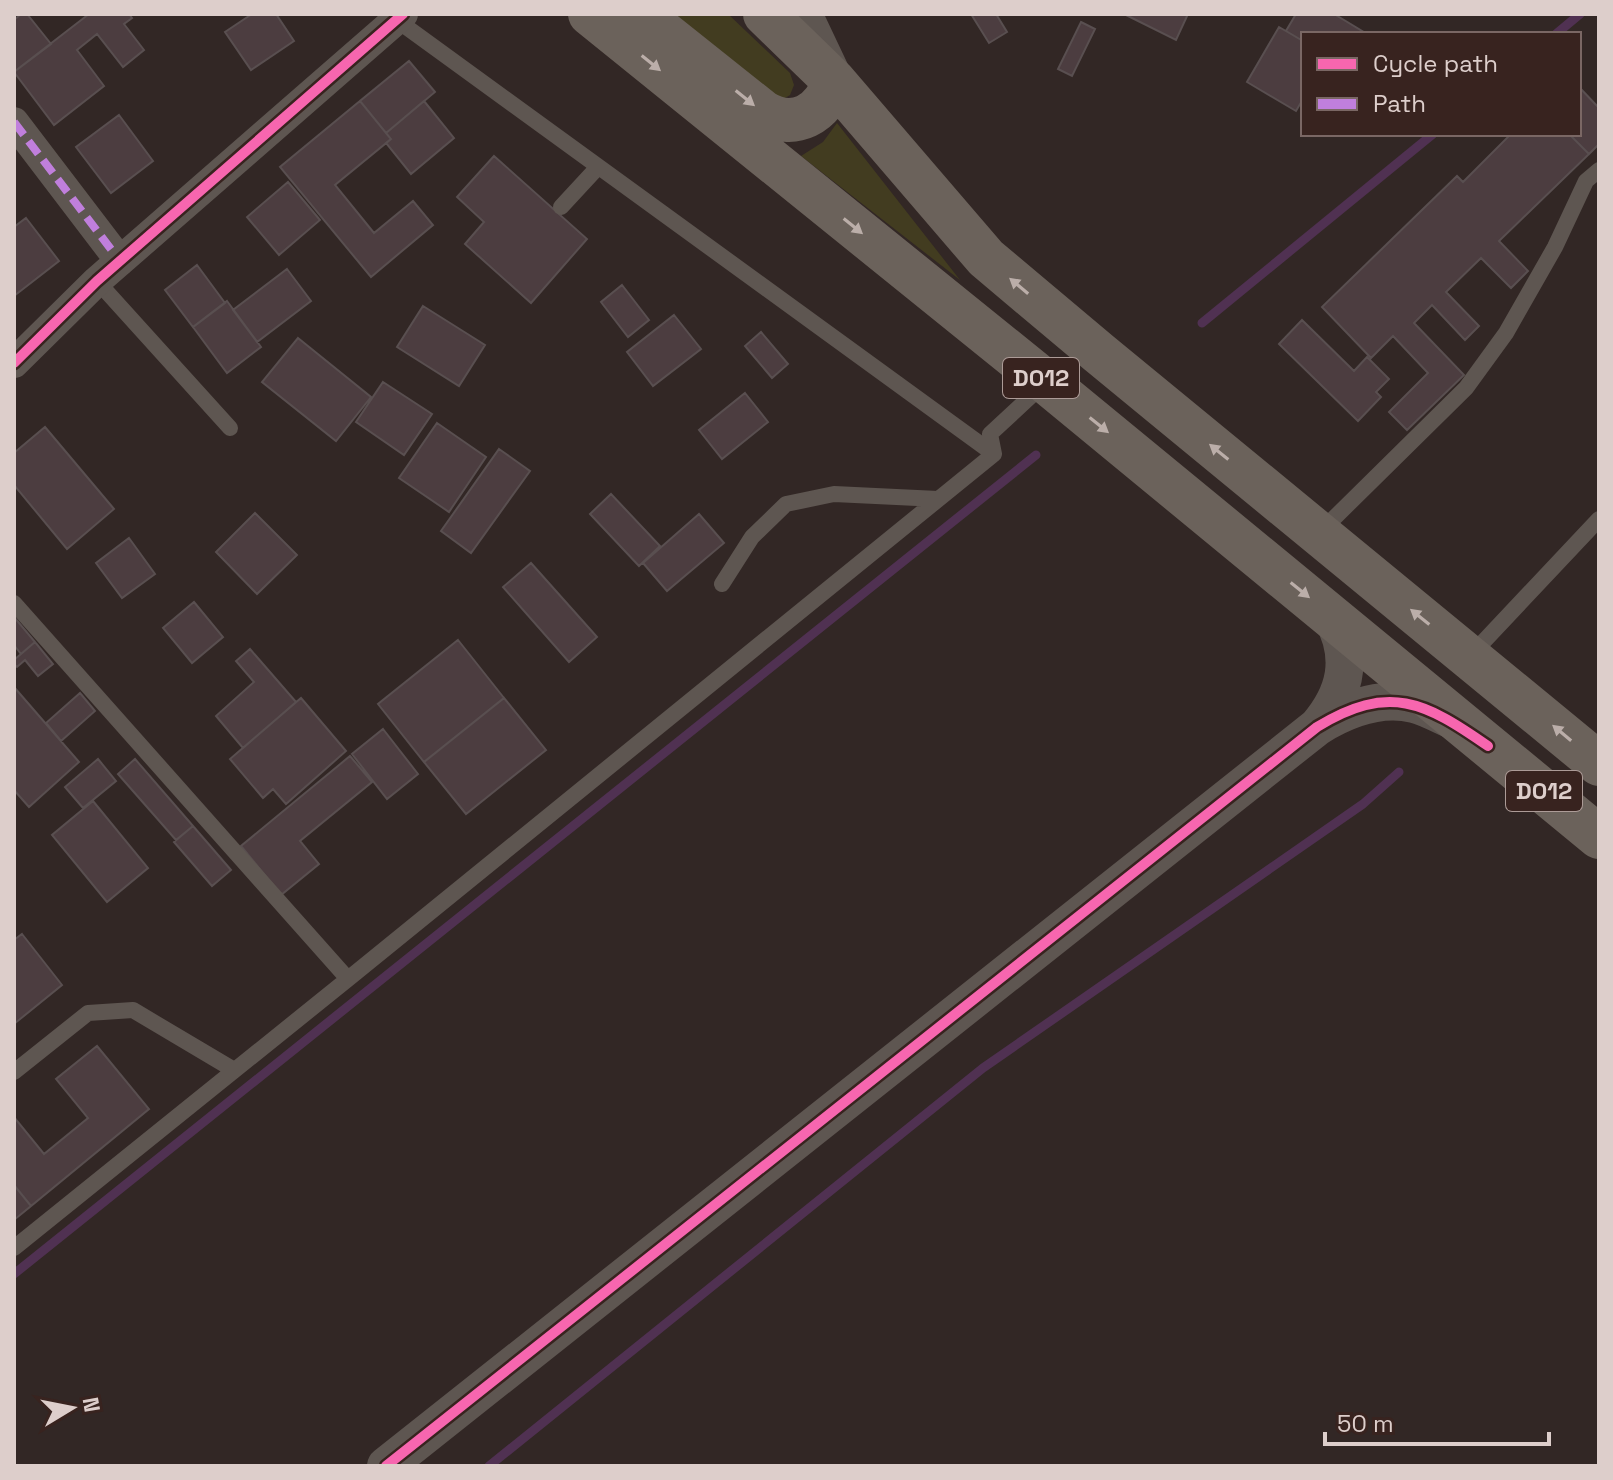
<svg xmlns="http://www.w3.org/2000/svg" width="1613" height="1480" font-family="'Space Grotesk',sans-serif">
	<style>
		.green { fill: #423c20 }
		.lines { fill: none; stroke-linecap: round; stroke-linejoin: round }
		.stream { stroke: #503152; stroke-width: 9 }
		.building { fill: #4c3d40; stroke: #594f50; stroke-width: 2 }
		.service { stroke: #5e5651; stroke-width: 16 }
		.minor { stroke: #5e5651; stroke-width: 30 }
		.tertiary { stroke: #5e5651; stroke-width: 38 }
		.trunk { stroke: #6b625b; stroke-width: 44 }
		.quiet { stroke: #c07fdc; stroke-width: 8; stroke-dasharray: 16 8; stroke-linecap: butt }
		.cycleway-casing { stroke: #38231f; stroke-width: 15 }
		.cycleway { stroke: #f766af; stroke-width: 10 }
		.oneway { fill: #bbaea9 }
		.labels { text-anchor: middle; stroke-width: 8; stroke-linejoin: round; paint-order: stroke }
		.shield { fill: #38231f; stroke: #ac9b97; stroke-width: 2 }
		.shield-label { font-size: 24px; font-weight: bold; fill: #ddcecb }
	</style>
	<rect width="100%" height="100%" fill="#322725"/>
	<path class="green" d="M662,14h66l62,59 4,12 -4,10 -10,6z
		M837,123l123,157 -159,-124 22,-14z"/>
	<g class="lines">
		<path class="stream" d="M1556,34l24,-20
			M1202,323l231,-189
			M14,1274l1022,-819
			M489,1466l494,-398 380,-264 36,-32"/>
	</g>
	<path class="building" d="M21,14h6l24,30 -37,28v-52z
		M89,14h40l3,4 -8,6 20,26 -21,17 -26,-33 -20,16 27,36 -50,39 -40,-53z
		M252,14h24l18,27 -43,29 -26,-38z
		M971,14h25l11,18 -18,11z
		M1124,14h64l-12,26z
		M1296,14h38l33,20h-64v7l-17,-10z
		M1081,22l14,7 -23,47 -14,-7z
		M1279,27l24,14v58l-7,12 -49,-29z
		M409,61l26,31 -49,41 -26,-32z
		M1579,87l20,21v36l-10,10 -20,-20h10z
		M360,101l31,38 -56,46 39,48 39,-32 20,24 -62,52 -91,-110z
		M424,101l30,37 -43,36 -25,-31 5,-4 -5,-6z
		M119,115l34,46 -42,32 -35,-46z
		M1507,134h62l20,20 -90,87 29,30 -17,17 -30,-30 -35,34 33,34 -14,14 -33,-35 -18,18 50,52 -57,55 -18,-18 39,-39 -35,-37 -22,22 -49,-51 135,-131 6,6 45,-45z
		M494,156l93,83 -56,64 -66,-59 19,-22 -27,-25z
		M288,182l32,38 -41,35 -32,-38z
		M26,218l33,43 -45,35v-69z
		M197,265l28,38 -32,24 -28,-37z
		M287,269l24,32 -54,41 -24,-32z
		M622,285l27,35 -21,17 -27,-35z
		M227,301l34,46 -34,26 -34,-46z
		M423,306l62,39 -26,41 -62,-39z
		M674,315l27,34 -48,37 -26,-34z
		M1302,320l52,51 13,-14 22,22 -13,13 5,5 -23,24 -79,-77z
		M761,332l27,32 -16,14 -27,-32z
		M298,338l73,59 -35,44 -74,-59z
		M383,382l49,32 -28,41 -48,-33z
		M745,393l23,29 -46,37 -23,-29z
		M437,423l49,34 -37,55 -50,-34z
		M45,427l69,82 -47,40 -53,-64v-32z
		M499,449l31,22 -59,82 -30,-22z
		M611,494l49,52 -21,20 -49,-52z
		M255,513l42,42 -40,39 -41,-42z
		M699,514l25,29 -57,48 -24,-28z
		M129,538l26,36 -33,24 -26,-35z
		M531,563l66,74 -28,25 -66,-75z
		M194,602l29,35 -31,26 -29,-35z
		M14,617l21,25 -14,12 -7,-9z
		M458,640l46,58 -80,64 -46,-58z
		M35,642l18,22 -15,12 -13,-16 -8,7 -3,-3v-4z
		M250,649l46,53 -53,46 -27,-32 38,-34 -18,-21z
		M14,687l65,75 -50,45 -15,-17z
		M80,693l15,18 -34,30 -15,-18z
		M301,698l45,53 -60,53 -13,-15 -10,9 -33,-39z
		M504,698l42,52 -80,64 -42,-52z
		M383,729l35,45 -31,25 -35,-45z
		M350,756l22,26 -72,59 19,23 -38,31 -40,-49z
		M98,759l18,22 -33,27 -18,-21z
		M135,759l58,67 -17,14 -58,-66z
		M93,801l55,67 -41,34 -55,-67z
		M193,826l38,44 -19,16 -38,-44z
		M22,934l40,51 -48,39v-84z
		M97,1046l52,63 -118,97 -17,-21v-68l30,37 44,-36 -32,-39z
		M14,1185l17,21 -17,14z"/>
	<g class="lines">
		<path class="service" d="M394,18l600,436
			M561,207l37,-40
			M97,281l133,147
			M994,454l-4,-20 55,-51
			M1320,532l146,-144 40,-55 49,-86 31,-66 13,-11
			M722,584l30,-47 34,-33 48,-10 104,5
			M14,603l334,376
			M1470,656l129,-137
			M14,1072l74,-59 45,-3 101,60
			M14,1248l334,-269 646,-525"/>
		<path class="minor" d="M14,122l106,139
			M14,363l83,-82 306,-267"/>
		<path class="tertiary" d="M803,14l27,57
			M1317,727c29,-34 37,-69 15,-110
			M386,1466l931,-739c29,-18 63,-31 97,-23 12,3 25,10 36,15"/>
		<path class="trunk" d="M590,14l456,368 553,455
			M640,14l123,98c31,19 61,2 71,-31
			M765,14l69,67 152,177 113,95 500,411"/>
		<path class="quiet" d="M14,122l106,139"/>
		<defs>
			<path id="cycleway" d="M14,363l83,-82 306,-267
				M386,1466l931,-739c72,-44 108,-25 171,19"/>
		</defs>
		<use href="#cycleway" class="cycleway-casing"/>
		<use href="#cycleway" class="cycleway"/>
	</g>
	<defs><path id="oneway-solid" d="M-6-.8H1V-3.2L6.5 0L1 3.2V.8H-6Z" transform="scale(2)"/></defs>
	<g class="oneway">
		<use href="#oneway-solid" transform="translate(651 63) rotate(39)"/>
		<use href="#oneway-solid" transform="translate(745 98) rotate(39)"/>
		<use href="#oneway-solid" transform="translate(853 226) rotate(39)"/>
		<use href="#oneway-solid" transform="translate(1019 286) rotate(-140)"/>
		<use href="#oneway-solid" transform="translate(1099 425) rotate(39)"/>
		<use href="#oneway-solid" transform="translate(1219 452) rotate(-141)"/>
		<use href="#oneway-solid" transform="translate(1300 590) rotate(39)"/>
		<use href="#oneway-solid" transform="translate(1420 617) rotate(-141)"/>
		<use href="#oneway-solid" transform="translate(1562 733) rotate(-140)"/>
	</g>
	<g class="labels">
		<g class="shield">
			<rect x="1003" y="358" width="76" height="40" rx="6"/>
			<rect x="1506" y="771" width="76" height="40" rx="6"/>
		</g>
		<g class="shield-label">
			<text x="1041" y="386">D012</text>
			<text x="1544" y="799">D012</text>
		</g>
	</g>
	<rect width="1613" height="1480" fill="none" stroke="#ddcecb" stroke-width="32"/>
	<rect x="1301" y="32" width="280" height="104" fill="#38231f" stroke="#7a6764" stroke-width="2"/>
	<rect x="1317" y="58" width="40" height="12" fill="#f766af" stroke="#7a6764" stroke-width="2"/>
	<text x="1373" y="72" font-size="24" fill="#ddcecb">Cycle path</text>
	<rect x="1317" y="98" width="40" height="12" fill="#c07fdc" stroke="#7a6764" stroke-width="2"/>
	<text x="1373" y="112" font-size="24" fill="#ddcecb">Path</text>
	<g transform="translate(72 1408) rotate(80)" stroke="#38231f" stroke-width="6" paint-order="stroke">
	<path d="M0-6L14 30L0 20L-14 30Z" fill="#ddcecb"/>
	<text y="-12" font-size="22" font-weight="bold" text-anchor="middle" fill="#ddcecb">N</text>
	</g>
	<path d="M1325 1432v12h224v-12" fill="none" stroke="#ddcecb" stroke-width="4"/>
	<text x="1337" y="1432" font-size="24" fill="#ddcecb" stroke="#38231f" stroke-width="6" paint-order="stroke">50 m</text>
</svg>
